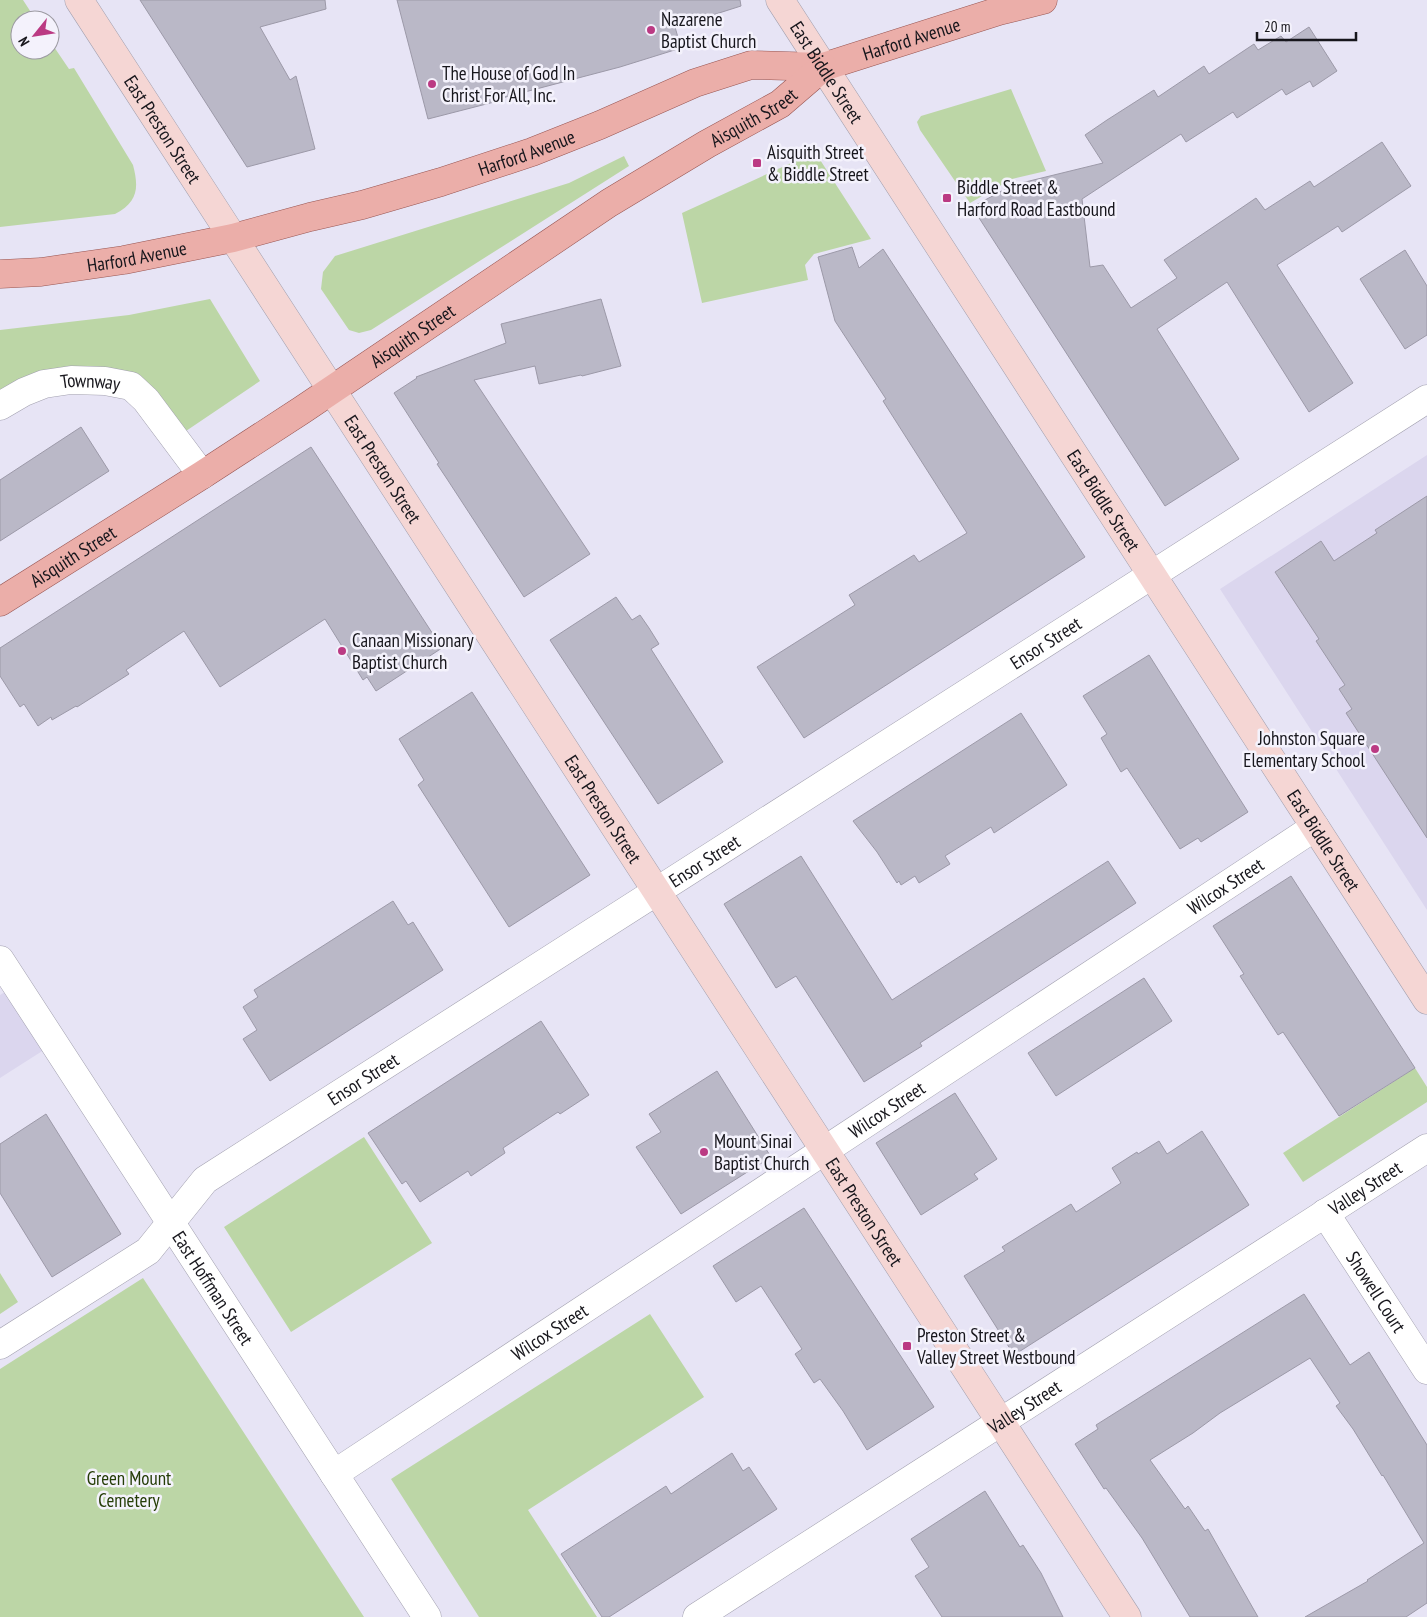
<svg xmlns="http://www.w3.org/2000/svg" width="1427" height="1617" font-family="'PT Sans Narrow',sans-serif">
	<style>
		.built { fill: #dbd6ee }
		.green { fill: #bcd6a6 }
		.building { fill: #bab8c7; stroke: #9c99a8 }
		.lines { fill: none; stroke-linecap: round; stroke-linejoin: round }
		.minor-casing { stroke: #a2a0af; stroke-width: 29 }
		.secondary-casing { stroke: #a2a0af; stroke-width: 29 }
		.primary-casing { stroke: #985653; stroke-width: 29 }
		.minor { stroke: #fff; stroke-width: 28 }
		.secondary { stroke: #f5d6d4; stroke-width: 28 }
		.primary { stroke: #ebaea9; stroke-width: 28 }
		.poi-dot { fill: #bb3a83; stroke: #f4f2fc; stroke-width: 2 }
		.labels { text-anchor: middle; stroke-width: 5; stroke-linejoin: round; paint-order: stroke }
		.poi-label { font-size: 19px; fill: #17161c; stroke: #f4f2fc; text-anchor: start }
		.street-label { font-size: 19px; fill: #17161c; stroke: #f4f2fc }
		.park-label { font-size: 19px; fill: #253d07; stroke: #f4f2fc }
	</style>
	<rect width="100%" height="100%" fill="#e7e4f5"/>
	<path class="built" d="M1427,455v455l-207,-321z
		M19,983l39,58 -58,37v-83z"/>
	<path class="green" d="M0,0h23l13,20h-16v30h30v-9l19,28 5,-1 59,97c6,23 5,37 -18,49l-115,13z
		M1011,89l35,82 -34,8 -42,24 -50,-73 -3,-8 4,-6z
		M815,152l56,87 -57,15 -9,11 3,15 -106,23 -20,-90z
		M624,156l5,10 -258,164 -12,3 -10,-3 -28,-41 2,-17 12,-16 234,-73z
		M210,299l50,82 -74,50 -38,-46 -148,12v-67l129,-15z
		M1415,1068l12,19v15l-124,80 -20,-29z
		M364,1137l68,106 -141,89 -67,-105z
		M0,1273l18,29 -18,12z
		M143,1278l221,339h-364v-248z
		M650,1314l54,83 -176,113 69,107h-118l-88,-138z"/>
	<path class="building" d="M140,0h185l1,9 -66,18 30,53 6,-4 19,73 -68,18z
		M397,0h343l1,6 -66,21 6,21 -61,19 -118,31v2l-74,19z
		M1309,27l28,44 -24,16 -3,-6 -24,14 -4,-6 -45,29 -4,-6 -47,30 -5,-8 -99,65 8,68 13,-2 28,43 46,-30 -13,-18 67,-45 25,-17 9,12 45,-29 4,6 68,-45 29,44 -69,46 -4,-6 -61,39 76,118 -44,29 -82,-130 -70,47 82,130 -74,47 -193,-299 41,-22 90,-22 -18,-28 22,-15 47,-30 4,7 46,-31 5,8 45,-30 4,6 23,-14 5,6z
		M852,247l7,21 24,-19 202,308 -281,181 -47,-71 98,-62 -6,-10 65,-40 5,7 48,-29 -84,-132 3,-2 -51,-78 -17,-64z
		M1405,250l22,36v49l-22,14 -45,-70z
		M601,299l20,67 -39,10 -1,-1 -42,9 -4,-18 -61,14 116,174 -66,43 -77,-118 -10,-15 2,-1 -45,-70 23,-15 -1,-1 90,-34 -5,-19z
		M81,427l28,44 -109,70v-61z
		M311,447l131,201 -66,43 -9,-14 -4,3 -38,-61 -105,68 -36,-56 -58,39 3,4 -52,33 -1,-1 -24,14 -1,-3 -13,9 -14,-22 -4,3 -20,-31v-28z
		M1427,496v342l-81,-125 6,-4 -13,-20 6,-4 -29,-44 3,-2 -44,-67 46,-31 13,20 43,-28 -2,-3z
		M616,597l16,23 8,-5 9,13 10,16 -8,5 72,113 -65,42 -108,-164z
		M1149,655l99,157 -47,30 -3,-4 -18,11 -53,-81 -6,4 -20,-34 6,-4 -24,-38z
		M472,692l118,183 -81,52 -91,-142 6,-5 -25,-41z
		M1021,713l46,72 -73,48 -3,-6 -46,29 5,8 -31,19 -4,-7 -14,9 -2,-4 -2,2 -20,-31 -24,-31z
		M801,856l91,144 216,-139 28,42 -216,140 2,3 -58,36 -68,-106 -20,12 -52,-84z
		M1291,876l124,192 -76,48 -56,-84 -5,3 -38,-59 4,-2 -31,-48z
		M393,901l15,24 5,-3 30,48 -173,111 -27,-42 14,-9 -14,-23 15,-10 -4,-7z
		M1144,978l28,43 -116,75 -28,-43z
		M541,1021l48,74 -29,19 -2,-2 -55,36 2,5 -34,23 -3,-5 -48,31 -14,-21 -4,3 -34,-51z
		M717,1071l54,86 -90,57 -45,-67 25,-15 -12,-18z
		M955,1093l42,66 -23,15 4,5 -57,36 -45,-72z
		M46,1114l75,120 -69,43 -52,-84v-49z
		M1202,1131l47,74 -235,150 -50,-79 41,-25 -3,-4 69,-43 5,8 45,-29 -9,-15 25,-16 1,2 21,-13 8,13z
		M804,1208l130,199 -67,43 -24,-39 -23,-32 -6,4 -19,-29 7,-5 -41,-63 -25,16 -23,-36z
		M1304,1294l46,71 19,-13 58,93v158l-21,14h-101l63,-36 -1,-1 57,-37 -41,-68 -1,1 -29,-47 -17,-23 4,-3 -30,-45 -90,55 -27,20 -43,27 35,49 3,-3 17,25 3,-2 50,88h-68l-48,-79 -36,-50 -2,1 -29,-45 23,-15 -2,-4z
		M732,1453l11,18 6,-4 28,42 -168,108h-7l-41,-63 105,-68 5,8z
		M985,1491l35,56 3,-2 18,28 22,44h-121l-27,-41 14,-9 -18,-28z"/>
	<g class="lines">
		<defs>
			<g id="minor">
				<path id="s1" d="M0,406l24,-14 20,-8 27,-4 34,1 26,5 15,14 56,75"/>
				<path id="s2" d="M0,960l427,657"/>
				<path id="s3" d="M1325,1213l102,157"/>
				<path id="s4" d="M0,1345l148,-94 57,-71 1222,-781"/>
				<path id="s5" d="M334,1474l981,-647"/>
				<path id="s6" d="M697,1617l730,-469"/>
			</g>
			<g id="secondary">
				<path id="s7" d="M79,0l1048,1617"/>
				<path id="s8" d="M780,0l647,1000"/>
			</g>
			<g id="primary">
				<path id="s9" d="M0,274l41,-2 83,-12 109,-22 77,-21 52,-12 79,-23 91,-30 68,-27 95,-42 56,-18 72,2 176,-56 44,-11"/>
				<path id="s10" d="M0,602l202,-127 100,-65 307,-207 98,-59 73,-40 43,-37"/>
			</g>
		</defs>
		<use href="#minor" class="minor-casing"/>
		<use href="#secondary" class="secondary-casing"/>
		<use href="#primary" class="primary-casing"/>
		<use href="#minor" class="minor"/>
		<use href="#secondary" class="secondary"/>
		<use href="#primary" class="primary"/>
	</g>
	<g class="poi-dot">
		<circle cx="651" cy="30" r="5"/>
		<circle cx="432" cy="84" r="5"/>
		<rect x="752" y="158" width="10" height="10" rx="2.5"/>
		<rect x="942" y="193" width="10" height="10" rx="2.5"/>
		<circle cx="342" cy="651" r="5"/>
		<circle cx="1375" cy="749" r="5"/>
		<circle cx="704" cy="1152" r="5"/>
		<rect x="902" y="1341" width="10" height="10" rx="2.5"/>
	</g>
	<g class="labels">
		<g class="poi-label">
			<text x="661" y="26">Nazarene<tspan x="661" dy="22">Baptist Church</tspan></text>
			<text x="442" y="80">The House of God In<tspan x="442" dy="22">Christ For All, Inc.</tspan></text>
			<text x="767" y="159">Aisquith Street<tspan x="767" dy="22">&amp; Biddle Street</tspan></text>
			<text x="957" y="194">Biddle Street &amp;<tspan x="957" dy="22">Harford Road Eastbound</tspan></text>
			<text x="352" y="647">Canaan Missionary<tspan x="352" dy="22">Baptist Church</tspan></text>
			<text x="1365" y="745" text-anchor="end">Johnston Square<tspan x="1365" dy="22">Elementary School</tspan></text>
			<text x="714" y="1148">Mount Sinai<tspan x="714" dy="22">Baptist Church</tspan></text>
			<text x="917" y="1342">Preston Street &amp;<tspan x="917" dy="22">Valley Street Westbound</tspan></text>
		</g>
		<g class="street-label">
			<text dy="7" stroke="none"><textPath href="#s9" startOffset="948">Harford Avenue</textPath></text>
			<text dy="7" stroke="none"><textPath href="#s8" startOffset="86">East Biddle Street</textPath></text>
			<text dy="7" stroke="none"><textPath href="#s10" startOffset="896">Aisquith Street</textPath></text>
			<text dy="7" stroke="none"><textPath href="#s7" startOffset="154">East Preston Street</textPath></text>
			<text dy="7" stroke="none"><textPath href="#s9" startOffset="542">Harford Avenue</textPath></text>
			<text dy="7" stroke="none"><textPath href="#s9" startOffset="138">Harford Avenue</textPath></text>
			<text dy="7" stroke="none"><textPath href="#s10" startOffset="491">Aisquith Street</textPath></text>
			<text dy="7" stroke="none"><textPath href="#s1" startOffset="96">Townway</textPath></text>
			<text dy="7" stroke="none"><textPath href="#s7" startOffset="559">East Preston Street</textPath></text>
			<text dy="7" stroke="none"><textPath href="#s8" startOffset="596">East Biddle Street</textPath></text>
			<text dy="7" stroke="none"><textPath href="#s10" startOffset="86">Aisquith Street</textPath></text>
			<text dy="7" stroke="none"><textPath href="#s4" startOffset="1264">Ensor Street</textPath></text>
			<text dy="7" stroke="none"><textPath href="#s7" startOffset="964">East Preston Street</textPath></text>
			<text dy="7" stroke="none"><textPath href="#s8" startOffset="1001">East Biddle Street</textPath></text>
			<text dy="7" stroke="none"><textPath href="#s4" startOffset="859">Ensor Street</textPath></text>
			<text dy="7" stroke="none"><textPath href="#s5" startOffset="1068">Wilcox Street</textPath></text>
			<text dy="7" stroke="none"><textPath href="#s4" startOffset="454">Ensor Street</textPath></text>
			<text dy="7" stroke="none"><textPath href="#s5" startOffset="662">Wilcox Street</textPath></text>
			<text dy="7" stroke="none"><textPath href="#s6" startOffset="794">Valley Street</textPath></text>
			<text dy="7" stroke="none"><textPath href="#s7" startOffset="1444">East Preston Street</textPath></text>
			<text dy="7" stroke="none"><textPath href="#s2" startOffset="391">East Hoffman Street</textPath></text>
			<text dy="7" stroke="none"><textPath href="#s3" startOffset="94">Showell Court</textPath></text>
			<text dy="7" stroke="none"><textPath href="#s5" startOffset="258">Wilcox Street</textPath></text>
			<text dy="7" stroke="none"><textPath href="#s6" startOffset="389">Valley Street</textPath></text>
		</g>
		<g class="park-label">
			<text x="129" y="1485">Green Mount<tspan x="129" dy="22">Cemetery</tspan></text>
		</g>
	</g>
	<g transform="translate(35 35) rotate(240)"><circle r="24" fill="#f4f2fc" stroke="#9c9aa2"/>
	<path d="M0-4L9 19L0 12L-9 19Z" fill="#bb3a83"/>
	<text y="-8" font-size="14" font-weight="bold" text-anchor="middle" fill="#17161c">N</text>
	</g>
	<path d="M1257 32v8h99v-8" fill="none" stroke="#17161c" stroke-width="2.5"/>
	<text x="1264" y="32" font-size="15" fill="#17161c" stroke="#f4f2fc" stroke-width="4" paint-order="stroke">20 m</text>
</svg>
